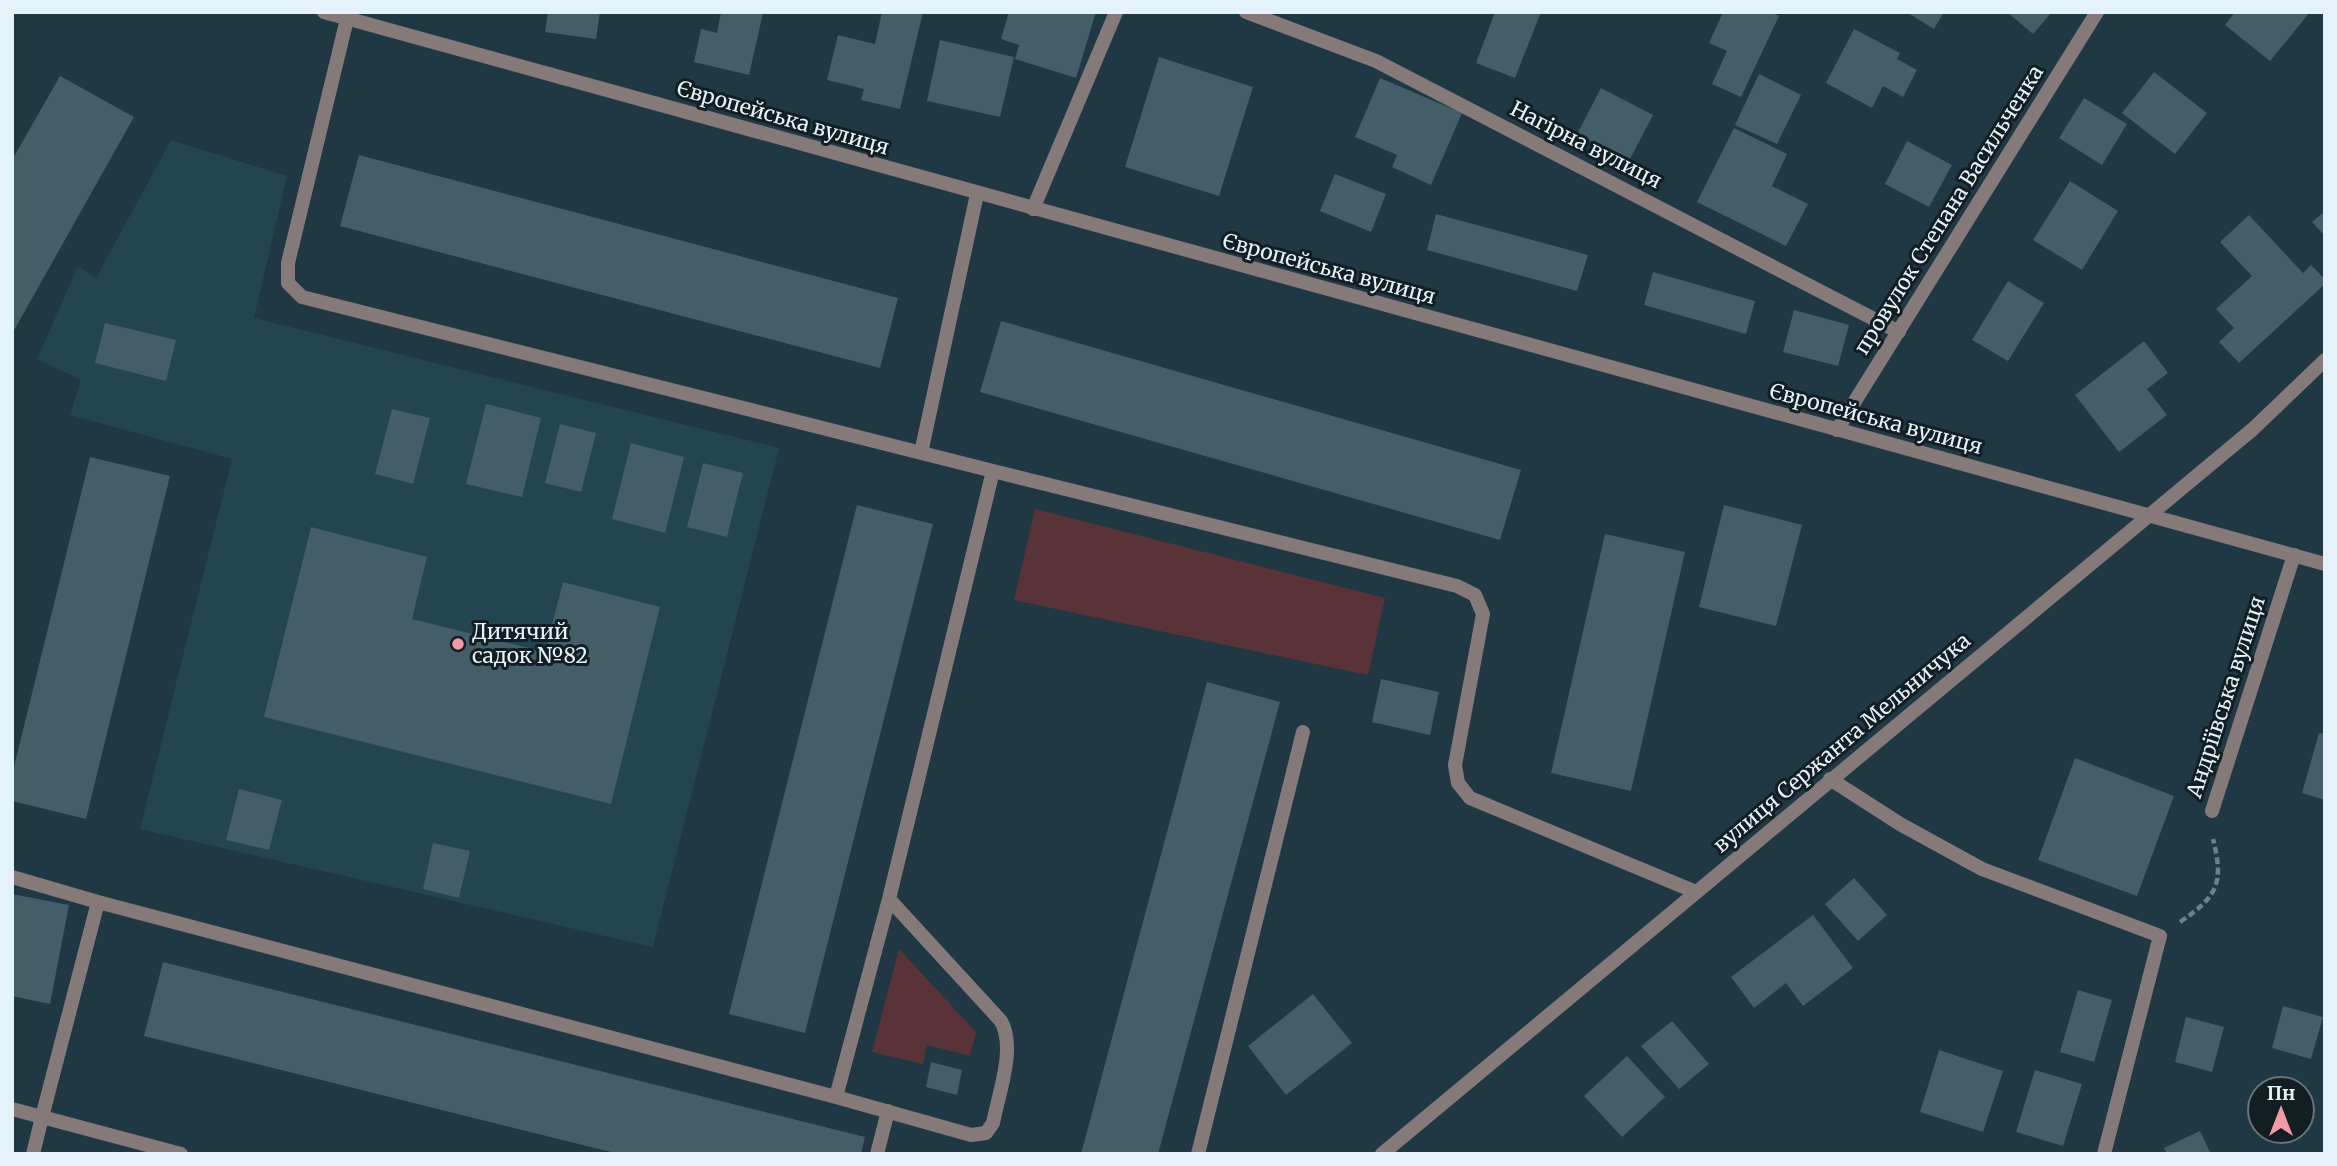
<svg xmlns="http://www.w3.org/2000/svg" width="2337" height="1166" font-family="Merriweather,serif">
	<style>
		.built { fill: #224551 }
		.green { fill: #593338 }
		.building { fill: #435d69 }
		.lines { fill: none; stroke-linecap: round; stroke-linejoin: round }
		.path { stroke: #6b808a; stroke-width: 4.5; stroke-dasharray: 7 3.5; stroke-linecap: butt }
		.service { stroke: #86797a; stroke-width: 14 }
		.minor { stroke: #86797a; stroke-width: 14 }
		.tertiary { stroke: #86797a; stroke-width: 14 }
		.poi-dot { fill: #f39aa7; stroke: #131e22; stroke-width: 2.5 }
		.labels { text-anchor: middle; stroke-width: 6; stroke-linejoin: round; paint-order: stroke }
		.street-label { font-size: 21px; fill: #e4f3fa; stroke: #131e22 }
		.poi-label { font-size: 21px; fill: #e4f3fa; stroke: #131e22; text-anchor: start }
	</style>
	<rect width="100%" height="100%" fill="#1f3843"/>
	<path class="built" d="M171,140l116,36 -33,142 525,130 -126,499 -513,-118 92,-370 -162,-44 11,-35 -44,-21 41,-93 18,12z"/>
	<path class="green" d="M1035,509l350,89 -17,77 -354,-75z
		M899,949l77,83 -6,24 -43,-11 -4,19 -51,-12z"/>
	<path class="building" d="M548,12h52l-4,27 -51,-7z
		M721,12l42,1 -14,62 -55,-13 7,-33 16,4z
		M882,12h41l-23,97 -39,-9 3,-11 -37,-9 11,-45 37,9z
		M1009,12h87l-20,66 -61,-19 4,-14 -18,-6z
		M1495,12h46l-26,66 -39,-15z
		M1723,12h48l8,4 -38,81 -29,-13 15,-33 -18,-8z
		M1906,12h38l-10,17z
		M2007,12h45l-19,22z
		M2235,12h75l-40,49 -45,-36z
		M1854,29l46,24 -3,6 20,11 -14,27 -20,-11 -11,22 -46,-25z
		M940,40l74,17 -14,60 -73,-16z
		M1159,57l94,30 -34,109 -94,-29z
		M2154,72l53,41 -32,41 -53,-41z
		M1759,74l42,21 -24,49 -42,-19z
		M60,76l74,41 -122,217v-174z
		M1380,78l82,35 -31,72 -39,-18 5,-12 -42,-18z
		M1601,88l52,27 -24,46 -52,-27z
		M2084,98l43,26 -25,41 -43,-27z
		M1734,128l53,26 -15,32 36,18 -22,42 -89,-44z
		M1907,141l45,24 -23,42 -44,-23z
		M359,155l539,143 -18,70 -540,-142z
		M1335,174l51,20 -15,38 -51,-21z
		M2070,181l48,30 -36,59 -49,-30z
		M2325,211v25l-13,-14z
		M1436,214l152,41 -11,36 -150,-41z
		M2249,215l54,58 8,-8 14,14v5l-86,79 -20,-21 15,-14 -18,-19 36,-33 -32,-34z
		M1653,272l102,29 -9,33 -102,-29z
		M2008,281l36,22 -36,58 -36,-21z
		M1794,310l55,15 -11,41 -55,-14z
		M1001,321l520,149 -21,70 -520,-148z
		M105,323l71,17 -10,41 -71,-18z
		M2144,341l24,32 -21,16 20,26 -48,37 -44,-57z
		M486,404l55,14 -19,79 -56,-13z
		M392,409l38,9 -17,66 -38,-10z
		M560,424l36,9 -15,59 -36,-9z
		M631,443l53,14 -19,76 -53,-14z
		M90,457l80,19 -84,343 -74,-18v-26z
		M703,463l40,10 -16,64 -40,-10z
		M857,505l76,19 -128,509 -76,-19z
		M1724,505l78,20 -26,101 -77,-19z
		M311,527l116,30 -15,62 133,33 18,-70 97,25 -49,197 -347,-87z
		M1605,534l80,18 -54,239 -80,-18z
		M1381,679l58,13 -9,43 -58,-13z
		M1207,682l73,20 -122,452h-77z
		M2319,733l6,1v66l-23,-7z
		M2075,758l99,38 -37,100 -99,-36z
		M239,789l43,11 -13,50 -43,-10z
		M433,843l37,8 -11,47 -36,-9z
		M1854,878l33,37 -29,26 -33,-37z
		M12,894l57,11 -19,99 -38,-8z
		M1813,915l40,53 -50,38 -17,-23 -32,25 -23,-31z
		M163,962l702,175 -4,17h-242l-475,-118z
		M2078,990l34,10 -18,62 -34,-10z
		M1313,994l39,49 -66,52 -38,-49z
		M2283,1006l40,11 -12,42 -39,-11z
		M2186,1017l38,10 -12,45 -37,-10z
		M1672,1021l37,43 -30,25 -38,-43z
		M1939,1050l64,21 -20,61 -63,-20z
		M1627,1056l38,41 -43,40 -38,-41z
		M931,1062l31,8 -5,25 -31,-8z
		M2035,1070l47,14 -19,62 -47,-14z
		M2200,1131l11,23h-44l-3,-6z"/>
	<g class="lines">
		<path class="path" d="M2180,922c38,-26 44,-39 33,-83"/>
		<path class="service" d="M921,453l56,-259
			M993,471l464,115 18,9 8,19 -28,151 3,18 12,15 226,94
			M12,877l86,25 -56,215
			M98,902l738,195 53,-198 104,-428 -691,-174 -14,-14v-20l59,-244
			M836,1097l135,38 15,-2 7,-10c6,-31 23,-75 8,-102l-112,-122
			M877,1154l11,-43
			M1198,1154l105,-422"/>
		<path class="minor" d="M1246,12l130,49 523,271
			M1033,209l83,-197
			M1837,430l260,-418
			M1830,779l70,45 82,45 178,67 -56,218
			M2212,811l82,-256
			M12,1109l169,45
			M33,1154l9,-37"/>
		<path class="tertiary" d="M324,12l2001,552
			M1382,1154l871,-725 72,-69"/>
	</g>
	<circle class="poi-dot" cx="458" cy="644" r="7"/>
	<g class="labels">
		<g class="street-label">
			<text transform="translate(783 118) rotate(16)" y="7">Європейська вулиця</text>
			<text transform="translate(1586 145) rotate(27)" y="7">Нагірна вулиця</text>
			<text transform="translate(1949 210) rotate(-58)" y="7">провулок Степана Васильченка</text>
			<text transform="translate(1329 269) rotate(15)" y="7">Європейська вулиця</text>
			<text transform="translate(1876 419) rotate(15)" y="7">Європейська вулиця</text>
			<text transform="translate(2226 697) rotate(-72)" y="7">Андріївська вулиця</text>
			<text transform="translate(1842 743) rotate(-40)" y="7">вулиця Сержанта Мельничука</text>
		</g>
		<g class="poi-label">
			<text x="472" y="639">Дитячий<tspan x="472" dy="24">садок №82</tspan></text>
		</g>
	</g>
	<rect width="2337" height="1166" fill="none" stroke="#e4f3fa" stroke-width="28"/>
	<g transform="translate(2281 1110)"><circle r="33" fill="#131e22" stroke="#677378" stroke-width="2"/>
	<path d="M0-5L12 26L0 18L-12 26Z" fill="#f39aa7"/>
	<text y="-10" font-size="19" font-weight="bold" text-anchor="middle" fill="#e4f3fa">Пн</text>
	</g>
</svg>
